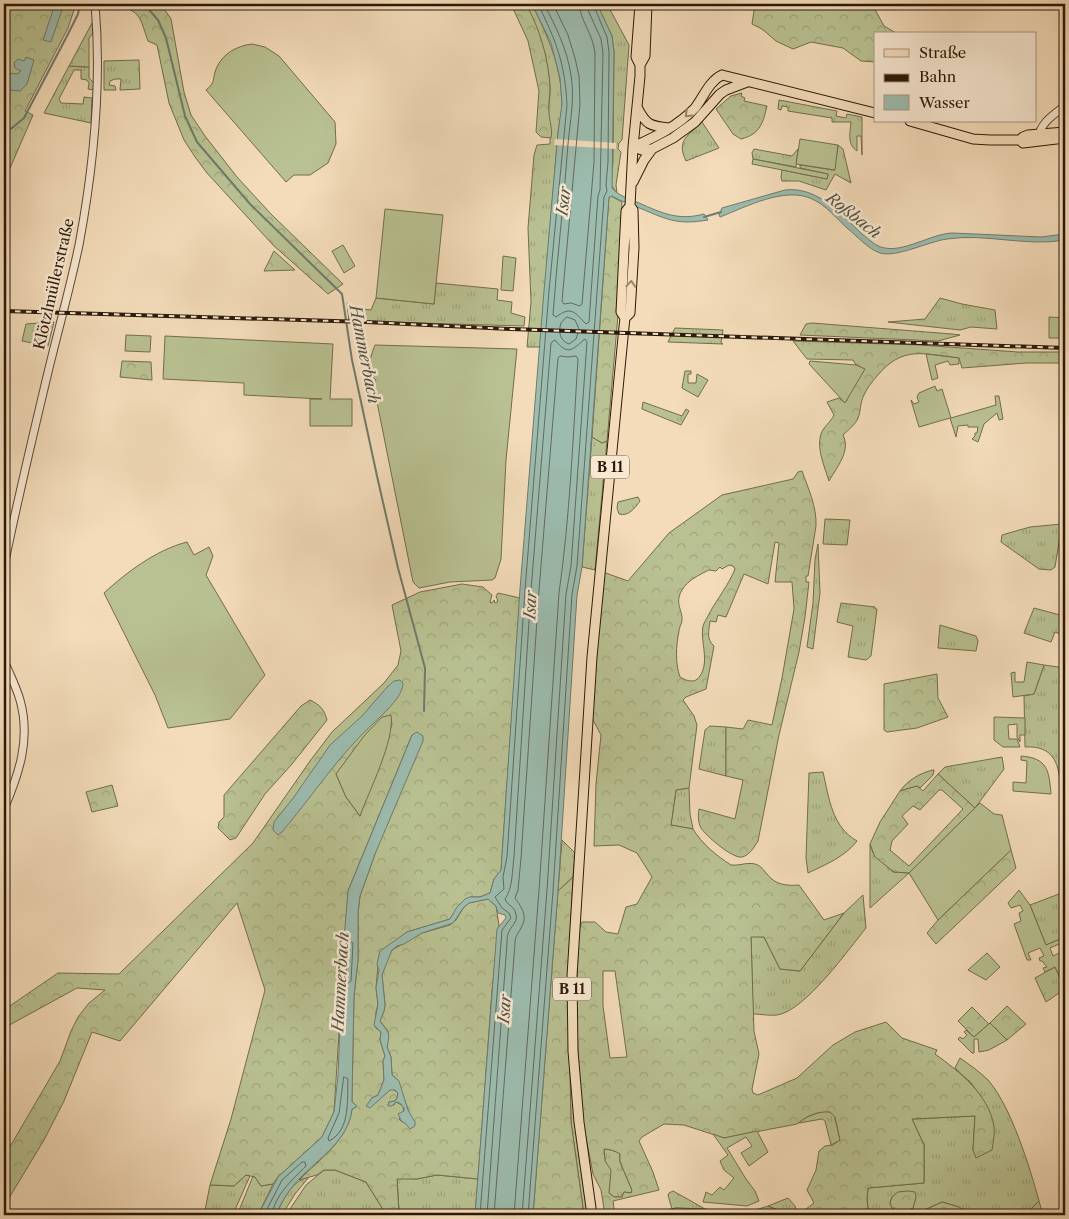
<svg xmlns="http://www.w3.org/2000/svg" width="1069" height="1219" font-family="'Libre Caslon Text',serif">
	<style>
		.grass { fill: url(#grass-tufts); stroke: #726d4d; fill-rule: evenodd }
		.forest { fill: url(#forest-crowns); stroke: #726d4d; fill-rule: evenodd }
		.garden { fill: #b9c192; stroke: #726d4d }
		.water { fill: #9cbcaf; stroke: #6f7b6c }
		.pier { fill: #f4dcba }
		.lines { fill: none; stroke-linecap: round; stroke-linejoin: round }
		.shore { stroke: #646a5c; stroke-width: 1 }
		.stream { stroke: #6f7b6c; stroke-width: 2 }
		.minor-casing { stroke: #5d4a34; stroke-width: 9 }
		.major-casing { stroke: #2b1908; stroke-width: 11 }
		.minor { stroke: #f8e8d2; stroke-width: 7 }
		.major { stroke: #f4dcba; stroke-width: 9 }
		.rail-casing { stroke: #2b1908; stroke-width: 4 }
		.rail { stroke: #f8e8d2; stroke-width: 2; stroke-dasharray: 5.5; stroke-linecap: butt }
		.oneway { stroke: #9a846a }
		.labels { text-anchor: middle; stroke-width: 5; stroke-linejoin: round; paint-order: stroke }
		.shield { fill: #f8e8d2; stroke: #685745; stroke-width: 1 }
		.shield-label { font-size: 14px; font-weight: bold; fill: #2b1908 }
		.street-label { font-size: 15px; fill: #2b1908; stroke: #f8e8d2 }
		.water-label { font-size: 16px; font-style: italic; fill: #535242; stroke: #f8e8d2 }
	</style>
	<defs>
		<pattern id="grass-tufts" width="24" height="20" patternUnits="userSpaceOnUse" patternTransform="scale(1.25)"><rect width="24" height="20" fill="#b9c192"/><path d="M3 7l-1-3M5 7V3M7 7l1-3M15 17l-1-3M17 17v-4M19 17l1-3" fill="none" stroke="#9fa57c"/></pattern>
		<pattern id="forest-crowns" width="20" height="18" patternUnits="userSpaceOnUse" patternTransform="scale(1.25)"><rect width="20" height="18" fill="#b9c192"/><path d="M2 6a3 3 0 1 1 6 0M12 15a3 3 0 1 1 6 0" fill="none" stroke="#9fa57c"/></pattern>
	</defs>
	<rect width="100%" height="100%" fill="#f4dcba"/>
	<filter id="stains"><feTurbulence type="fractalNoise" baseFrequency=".004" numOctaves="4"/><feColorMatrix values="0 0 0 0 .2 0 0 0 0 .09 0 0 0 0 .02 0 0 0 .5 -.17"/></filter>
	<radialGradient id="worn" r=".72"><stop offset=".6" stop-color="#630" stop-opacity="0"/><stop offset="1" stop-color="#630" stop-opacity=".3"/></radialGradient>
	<path class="grass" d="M526,4h6c16,33 29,61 30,98 0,11 -3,21 -4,31l-18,214h-13l4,-45 -3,-74 6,-73 3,-10 13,-1c1,-12 -2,-23 -2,-35 1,-6 2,-13 2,-19 0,-25 -13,-64 -24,-86z
		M597,4h10l22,41 -7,95 -3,3 -1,6 3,3 -5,33 1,8 -6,-8 2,-23 1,-110 -2,-16z
		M139,60l1,29 -20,1 1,-11h-6l-5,2 -1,4 6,1 1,4h-12v-29z
		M69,66l20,1v11l5,5 -1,7 -5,-1 1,-6 -2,-3 -6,-1v-9h-7l-15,29 2,4 22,1 1,-7 8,1 -1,25 -47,-10z
		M779,100l58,11 -1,5 10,2 1,-4 15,3v38l-1,-19h-4v15c-10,-7 -7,-17 -6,-29h-19v-4l-44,-7v-4l-6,-1 -1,4 -3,-1z
		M702,122l17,26 -33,13c-10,-21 2,-25 16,-39z
		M838,145l5,4 8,34 -16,-9 -9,16 -27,-9h-17l-1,-4 1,-7 45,9 1,-5 -28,-6v-3l34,5z
		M754,149l38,7 6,-7 -2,18 -43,-8 -1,-6z
		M436,283l62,6 -1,11 15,2 -1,11 14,4 -1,9 -175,-5 -2,-18 4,2 1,3 19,2 5,-12 58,6z
		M940,298l22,6 33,6 2,19 -26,-2 -11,3 -72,-8 37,-3z
		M54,322l-6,24 -26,-5 4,-17z
		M675,328l48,2 -2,13 2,1 -55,-2z
		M643,402l39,14 4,-7 3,2 -8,14 -39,-16z
		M592,437l10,6 5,-2 -12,129 -13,-3z
		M638,497l2,4c-5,7 -12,16 -21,13l-2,-6 1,-6z
		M825,519l25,1 -3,25 -24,-1z
		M1062,524l-7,43 -4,3 -12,-1 -38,-27 1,-7 28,-8z
		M818,544l2,49 -7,56 -6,-2 6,-44 2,-44z
		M1065,601v35l-10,-4 -4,10 -27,-9 10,-25 26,7z
		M841,603l34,4v2h2l-6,47 -5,4 -18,-3 5,-31 -16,-4z
		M940,625l36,11 2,5 -2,10 -38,-3z
		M1044,665l21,3v121h-5c0,-24 -6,-44 -35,-42l-1,-51 10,-2z
		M710,726l16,1v49l-27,-7 6,-39z
		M1002,757l2,12 -29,39 -37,-34 7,-7z
		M933,770h1l-1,5 -13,13 -3,-2 -17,5c8,-11 20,-18 33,-21z
		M823,772c6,26 9,55 34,69 -11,15 -32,24 -49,32l-2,-15 3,-85z
		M689,788l1,26 3,15 -22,-4 5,-35z
		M562,840l13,13 -2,24 -15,14z
		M870,844l3,9 20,19 16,1 -39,35z
		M1059,894l6,11v9l-2,1 2,5v17l-19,8 -16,-40z
		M863,895l3,33c-18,22 -61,83 -89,87 -7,1 -16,-1 -24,-1l-2,-78 13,1 16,32 20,2 44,-58z
		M1055,967l10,22 -19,13 -11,-24z
		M569,1051l6,71 13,93h-4l-13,-93z
		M960,1058c10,7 20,14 28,22 23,26 42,88 51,121l-9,9h-29l-12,5h-18l-12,-8 -17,-5 -28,13h-26l-20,-6 -1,-10 1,-11 56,-5v-38l-12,-26 63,-3 -2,34 14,-43 -15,-23 -17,-16zM892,1197h24l-3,11h-21l-2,-5z
		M823,1111l7,1 5,5 5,23 -9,5 -6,-24 -3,-2 -23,4 5,-5z
		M604,1149c5,0 12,2 16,5v8l12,28v3l-8,-1 -2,5h-8l-5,-4 1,-23 -5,-9z
		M324,1170h11l31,12 18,29 -1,4h-97l20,-30z
		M246,1175l4,1 -16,36 -29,-2 5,-25 24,1z
		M437,1175l41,4 -3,36 -76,-1 -2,-36 20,1z
		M253,1176l2,1 6,9 12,-2 -15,31 -20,-2z
		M309,1177l-14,17 -13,21h-6c7,-15 15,-34 33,-38z
		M673,1191l2,1 30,17 -29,-1 -4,1 -4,-14 1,-2z
		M788,1198l7,8 2,9h-7l-22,-9z"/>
	<path class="forest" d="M4,4h72l-8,24 -43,83 8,4 -29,67z
		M101,4h60l10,15 13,73 7,23 14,21 32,41 34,37 72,70 -15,10 -55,-49 -66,-72 -12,-16 -11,-17 -15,-37 -12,-58 -9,-4c-7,-18 -5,-29 -28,-35 -6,-2 -14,0 -19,-2z
		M511,4h15c14,25 23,56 24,85 0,7 -2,15 -1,23 0,8 4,18 2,26l-10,-1 -5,-5 3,-41 -11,-50z
		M755,4h117l12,22 14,8h-23v28l-14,-1 -18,-13 -32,-6 -18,7 -17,-8 -14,-12 -10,-5z
		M92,23l1,10 -4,5v29l-20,-1z
		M742,93l-1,3 4,2 -1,3 23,5c-4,16 -6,28 -26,33l-8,-5 -17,-25 15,-13z
		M611,196l11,6 -4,113 -11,126 -5,2 -10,-6 17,-240z
		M274,251l21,19 -31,1z
		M812,323l140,11 8,1 -22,6 -138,-6 6,-11z
		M793,341l128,4 97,7h47v11h-39l-64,5 -3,-10c-36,-4 -56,-13 -82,18 -5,6 -10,12 -13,19 -4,7 -3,16 -6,23 -2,6 -10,12 -15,17 8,16 -6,32 -14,46 -4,-13 -13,-33 -8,-47 2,-7 10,-12 13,-19l-7,-13 12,-4 5,4 20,-33 -8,-4 -3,-5 -46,-1z
		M122,361l29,1 1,18 -32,-3z
		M802,471c6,17 15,36 14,55l-8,50h-2v6h3l-4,35 -6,35 -20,83 -21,106c-4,6 -8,14 -16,16 -9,2 -36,-21 -41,-29 -3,-6 -3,-12 -2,-19l36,10 8,-39 -17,-4v-49l17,2 5,-9 24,5 10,-47 12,-69 -2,-27h-17l4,-39 -4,-1 -7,42 -24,-10 -18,43 -8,-2 -2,7 -6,-1c-1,10 -4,18 4,25l-8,43 -20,8 -3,3 11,16 3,9 -8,63 -13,2 -5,35 22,4c9,15 24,27 38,36 8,1 16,-3 24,-1 7,2 8,6 12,10 8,11 20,12 32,11l25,35 20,-7 -44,58 -20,-2 -16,-32h-13l3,94 5,23 -7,35 1,4 5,2 39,-17 36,-33 22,-13 31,-10 16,16 35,12 -2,4c25,18 53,40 59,72 1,8 -1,17 -2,24l-16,8 -3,-8 2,-34 -63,3 12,26v38l-56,5 -1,11 1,10 20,6h-90l16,-12 -7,-13 9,-20 3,-19 6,-5 8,-1 7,-5 -5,-23 -5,-5c-12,-1 -24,4 -33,12l-73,14 -40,-13 -20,-1 -22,13 -3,4 14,31 6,18 -46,11 2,14h-10l-4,-25 -8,-16 -10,-52 -4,-44 -3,-76 3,-72 3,-8h13l11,10 12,2 8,-27 11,-3 15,-27 -15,-24 -18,-8 -25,1 2,-62 5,-49 -9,-17 11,-146 25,9 41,-48 53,-38 71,-16 5,-7zM729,565l4,1 2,3c-6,15 -17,29 -25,43 -2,5 -6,10 -7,14 -3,16 7,35 -3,50 -5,8 -13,5 -20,1 -5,-14 -4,-31 -1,-46 0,-4 3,-7 3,-11 1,-9 -8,-17 0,-30 6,-10 17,-15 27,-20l7,1 4,-4 2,2zM603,971h12l12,86 -17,1 -7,-52zM604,1149c5,0 12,2 16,5v8l12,28 -1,3 -7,-1 -2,5h-8l-5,-4 2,-23 -6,-9z
		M462,584l21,3 9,8 -2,7 2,1 2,-3 1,3 3,-2 -2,-5 2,-3 22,5 -19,273 -7,8 -4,14 -10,4h-10l-17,17 -3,5 -43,13 -28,23 -3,33 2,16 -2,8 -1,15 6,5 -1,8 5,16 -2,5 1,19 -6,15 -6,3 -4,6 4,1 18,-15 3,-1 5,4 -1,5 -2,3 -6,1 -1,3h6l2,-3 7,4 1,5 -5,8 3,3 8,-7 -13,-36 -5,-4 -1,-18 -4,-10 1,-16 -8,-10 4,-10 1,-6 -3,-30 5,-15 5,-10 30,-17 28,-8 6,-5 8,-13 5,-4 19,-4 8,7 3,19 -7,66 -14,188 -41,-4 -20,4h-20l2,35 16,1h-32l1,-4 -18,-29 -31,-12h-11l-7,5 -18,5c21,-21 49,-40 53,-71l4,-2 -4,-5v-6l2,-100 4,-36v-48l2,-16 15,-42 37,-119 -64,156 -14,221 -12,25 -44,40 -5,7 -12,2 -6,-9 -9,-2 -12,11 -24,-1 21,-66 34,-129 -28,-87 -117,138 -28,-9 -28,69 -20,39 -38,63 -2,9v-55l56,-96 11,-30 7,-14 11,-14 16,-13 -28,-2 -73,40v-18l54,-37 61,1 134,-131 57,-82 22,-29 52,-49 14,-18 3,-14 -9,-46 28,-13zM390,715l2,9 -32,92 -14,-19 -10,-23z
		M937,674l1,24 10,19 -31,11 -30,4 -3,-2v-46z
		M310,700c10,5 14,9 17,20l-35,44 -27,30 -29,44 -6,2 -12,-12 1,-6 5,-5v-22l77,-89z
		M938,774l37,34 -66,65 -15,-1 -19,-15 -5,-13 10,-22 20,-31 17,-5 6,5zM939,790h3l21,19 -54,57 -19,-16 2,-9 16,-17 -6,-8 11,-10 7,4z
		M112,785l6,21 -26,6 -6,-20z
		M1011,850l5,18 -80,76 -9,-11 11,-13z
		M573,877l-5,99 3,146 13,93h-51l25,-324z
		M1007,1006l19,18 -19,16 -17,-17z
		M972,1007l17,17 -15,13 -16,-16z
		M908,1191l7,1 1,5 -3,11 -6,3 -9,1 -6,-4 -2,-5 2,-6 6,-5z
		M1039,1201l4,14h-54l12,-5h29z
		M942,1202l17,5 12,8h-57z
		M768,1206l22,9h-123l-1,-5 10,-2 29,1 29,3h15z"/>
	<path class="garden" d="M252,44l13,3 14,9 56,66 1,22 -8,19 -18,12h-16l-8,7 -80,-92c10,-8 6,-10 10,-21 6,-15 20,-23 36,-25z
		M800,139l38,6 -3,25 -39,-6z
		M753,159l75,15 -1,5 -75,-15z
		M385,209l58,6 -9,89 -58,-6z
		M343,245l12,21 -11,7 -12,-22z
		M503,256l13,2 -3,33 -12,-1z
		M1049,317l16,1v20h-16z
		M126,335l25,1 -1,16 -25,-1z
		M165,336l168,8 -3,55h22v27h-42v-27h12l-78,-4v-12l-81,-4z
		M375,345l142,4 -11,111 -5,99 -6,19 -3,2 -42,2 -31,6 -6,-6 -39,-195 2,-7c-11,-8 -5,-25 -1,-35z
		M926,354l33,4v6l-9,1 -2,-4 -13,4 3,13 -6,2z
		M810,361l46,4 9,4 -20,34 -36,-39z
		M685,371h6v3h-3v9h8l1,-9 11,6 -10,17 -16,-9z
		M935,386l2,5 5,-2 9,29 45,-13 -1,-9h4l4,23 -4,1 -2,-7 -13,11 -6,18 -6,-3 3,-3v-3h2l1,-6h-10v-2l-10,1 -2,11 -6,-19 -31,9 -8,-27 3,4 5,-2 -2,-5 2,-4z
		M187,542l7,13 15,-8 4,9 -7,19 59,100 -35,44 -62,9 -13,-33 -51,-102c23,-21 52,-43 83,-51z
		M1027,662l17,3 -10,29 -21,3 -2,-24 4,-1v10h9z
		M391,715c4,25 -22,76 -31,101l-14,-19 -10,-23 28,-38 18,-19z
		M994,717l31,1v17h-5v7l-3,-5v-13l-9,1 1,14h8l3,8h-17l-9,-7z
		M1021,756c27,2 28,15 30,38l-38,-3v-9l13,1 1,-22 -6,-1z
		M980,803l14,11 8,1 9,35 -73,70 -29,-47z
		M1019,890l11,15 16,40 19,-8 -2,2 1,3 -14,6 3,8 12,-6 -2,-4 2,-1v18l-5,2 4,7 1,-1v17l-10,-21 -10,5 -2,-4 4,-1 -5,-6h-2l-1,-3 5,-2 -4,-8 -12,5 3,7h-4l-13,-36 7,-3 -2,-8 4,-2 -3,-6 -9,3 -3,-5z
		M987,953l13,14 -14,13 -18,-10z
		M990,1023l17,17 -18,10 -10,2 -1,-13h-4v14h-2l-14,-14 2,-2 3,2 4,-4 -3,-3 2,-2 8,7z
		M757,1131l11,21 -19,14 -8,-13 11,-7 -6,-9 -19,11 19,31 9,12 4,10 -12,5 -44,-4 3,-10 6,3 8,-8 4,3 10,-12 -10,-8 -4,-9 8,-6 -15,-21 11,4z"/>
	<path class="water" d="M55,4h9l-13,38 -8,-2z
		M532,4h65l15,32 2,16 -2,136c7,8 17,11 27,15 23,10 39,18 65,11l4,6c-30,5 -40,0 -66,-11 -10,-4 -20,-7 -30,-13l-3,1 -27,370 -5,28 -19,296 -25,324h-58l22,-286 9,-11 -1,-3 -7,-2 -2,-7 -8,-7 -19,4 -5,4 -11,16 -31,10 -18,11 -7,2 -5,4 -10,25 3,30 -1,6 -4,10c8,12 11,10 7,26l4,10 1,18 7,6 9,29 7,12v4l-5,3 -5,-6 -3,-1 -4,-8 6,-3v-3l-4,-5 -4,-1 -4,4h-4l1,-4 6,-1 2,-3 1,-5 -3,-3h-5l-20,18 -4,-2 6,-8 6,-3 6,-15 -1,-19 2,-5 -5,-16 1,-8 -7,-7 4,-21 -2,-16 3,-18 -2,-6 3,-13 27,-19 43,-13 7,-12 8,-8 5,-2h10l10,-4 4,-14 7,-9 19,-281 24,-298 14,-158 4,-29 -2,-26 -9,-35z
		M26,57l8,3 -7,24 -7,7 -10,-1 -4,-7 2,-10 9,1 4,-3 -6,-3 -1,-5 4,-4 6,2z
		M785,190c32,-4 56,24 77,44 7,5 14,13 23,14 20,4 46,-14 67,-15l89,4 24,-3v6c-39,7 -79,-7 -118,-1 -17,2 -51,19 -67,14 -12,-4 -23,-17 -33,-25 -11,-10 -21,-23 -35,-29 -27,-13 -66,8 -92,18l-1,-2 3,-7z
		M400,680l3,3c0,13 -17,28 -26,37 -37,33 -63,74 -95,112l-4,3 -5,-5 1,-8 20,-25 36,-52 32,-29 26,-30 6,-5z
		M417,732l6,4v5l-48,113 -15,42 -2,16v48l-4,36 -2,100v6l4,3v2l-4,2c-3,31 -33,49 -53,70 -10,11 -18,23 -23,36h-18l20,-38 44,-40 12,-25 4,-37 5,-124 5,-60 64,-156z"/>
	<path class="pier" d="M555,139l61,4v6l-62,-4z"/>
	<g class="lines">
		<path class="shore" d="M544,4c12,23 23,45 27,71 4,24 -1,46 -3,69 -4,57 -11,114 -15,171l3,2c16,-12 19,-4 30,7l3,-2 9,-126 2,-6 3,-137 -2,-14 -13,-29 -1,-6
			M553,4l15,31 7,23 4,18 1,28 -18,197 2,3 7,-1 9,3 2,-2 12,-142 1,-109c-2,-19 -15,-33 -16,-49
			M567,317l8,3 4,9 -3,10 -7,5c-9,-3 -11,-12 -8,-21z
			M349,941l4,2 -2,38 -3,2 -2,-2z
			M344,1077l4,2c-1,20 3,51 -19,62l-1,-3 11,-25z
			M264,1215l18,-35 20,-18h3l1,4c-13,13 -32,30 -34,49
			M480,1215l22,-285 9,-12 -2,-5 -7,-5 -7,-11 9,-8 -1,-12 4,-20 18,-267 24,-299 18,-186c-2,-42 -11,-64 -29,-101
			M487,1215l20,-272c0,-3 0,-6 1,-9 2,-8 12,-12 7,-23 -2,-5 -8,-6 -10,-12 8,-11 7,-28 9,-42l17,-267 20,-247 4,-3c13,16 17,10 30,-1l2,3 -16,224 -5,28 -19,296 -25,325
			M494,1215l21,-272c0,-7 3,-9 6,-15 7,-12 1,-20 -6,-30l3,-8 3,-32 18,-268 19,-232 2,-2 8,1 8,-1 2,3c-5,78 -8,157 -19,234l-20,297 -25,325
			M528,1215l25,-324 19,-297 5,-28 27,-369 3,-6 -1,-6 2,-23 1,-110 -2,-15 -14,-33"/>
		<path class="stream" d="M144,4l14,16 8,18 19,78 12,26 53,62 92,90 10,66 25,116 21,92 27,100 -1,43
			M4,132l8,-4 12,-10 43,-82 11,-22 2,-10
			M704,217l17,-5
			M1064,958l1,1"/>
		<defs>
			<path id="minor" d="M1038,139c2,-16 15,-24 27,-33
				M4,566c12,-59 26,-118 40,-177 11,-48 25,-96 35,-144 15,-80 23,-160 16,-241
				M4,660c5,13 12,26 16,40 11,39 -1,74 -16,109"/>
			<path id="major" d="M640,65l5,-9 2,-52
				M722,75l153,38
				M637,107c9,18 13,19 32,21
				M910,121l63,18 17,1h30l3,3 42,-5
				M1020,140l3,-3 5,-2 37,-3
				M633,147l9,3 10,-1 21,-11 22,-16 25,-28 6,-4 21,-8
				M633,147c22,-10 45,-21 62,-39 8,-10 14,-27 27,-33
				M633,182l11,-22 8,-11
				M625,318l-4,-6 5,-101 4,-5
				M592,1215l-13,-93 -6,-71 -1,-75 20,-319 32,-330 1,-9 5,-5 4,-65 -1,-38 -3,-4 3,-59 7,-71v-11l-4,-8 4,-53"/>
		</defs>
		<use href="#minor" class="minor-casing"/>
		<use href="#major" class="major-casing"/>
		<use href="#minor" class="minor"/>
		<use href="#major" class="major"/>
		<defs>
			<path id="rail" d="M4,311l362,11 145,7 554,19"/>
		</defs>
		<use href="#rail" class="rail-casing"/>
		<use href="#rail" class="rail"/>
	</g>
	<defs><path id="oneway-chevron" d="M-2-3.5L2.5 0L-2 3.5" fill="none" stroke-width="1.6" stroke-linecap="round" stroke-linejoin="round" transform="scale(1.25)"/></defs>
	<g class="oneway">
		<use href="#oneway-chevron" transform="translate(688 114) rotate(137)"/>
		<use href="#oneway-chevron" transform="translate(631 284) rotate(-86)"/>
	</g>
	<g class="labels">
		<g class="shield">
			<rect x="591" y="455.5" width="38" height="23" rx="4"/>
			<rect x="553" y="977.5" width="38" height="23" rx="4"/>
		</g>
		<g class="shield-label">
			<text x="610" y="472">B 11</text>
			<text x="572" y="994">B 11</text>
		</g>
		<g class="street-label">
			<text transform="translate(54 284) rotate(-77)" y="5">Klötzlmüllerstraße</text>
		</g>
		<g class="water-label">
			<text transform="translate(563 201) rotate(-83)" y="6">Isar</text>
			<text transform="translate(854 215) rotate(38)" y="6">Roßbach</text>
			<text transform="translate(365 354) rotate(79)" y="6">Hammerbach</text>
			<text transform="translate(530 605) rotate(-87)" y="6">Isar</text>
			<text transform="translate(340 982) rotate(-87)" y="6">Hammerbach</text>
			<text transform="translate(504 1009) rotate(-86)" y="6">Isar</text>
		</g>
	</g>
	<rect width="1069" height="1219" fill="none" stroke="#f4dcba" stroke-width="20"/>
	<rect x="5" y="5" width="1059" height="1209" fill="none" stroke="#2b1908" stroke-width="2.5"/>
	<rect x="10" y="10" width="1049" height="1199" fill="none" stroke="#2b1908"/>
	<rect x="874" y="32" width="162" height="90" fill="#f8e8d2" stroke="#a69581"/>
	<rect x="884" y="49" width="25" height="8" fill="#f4dcba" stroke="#a69581"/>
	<text x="919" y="58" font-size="15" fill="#2b1908">Straße</text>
	<rect x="884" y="74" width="25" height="8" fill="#2b1908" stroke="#a69581"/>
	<text x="919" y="82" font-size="15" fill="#2b1908">Bahn</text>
	<rect x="884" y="95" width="25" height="15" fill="#9cbcaf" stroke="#a69581"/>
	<text x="919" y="108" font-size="15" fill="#2b1908">Wasser</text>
	<rect width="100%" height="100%" filter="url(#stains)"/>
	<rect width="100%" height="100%" fill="url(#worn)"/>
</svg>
